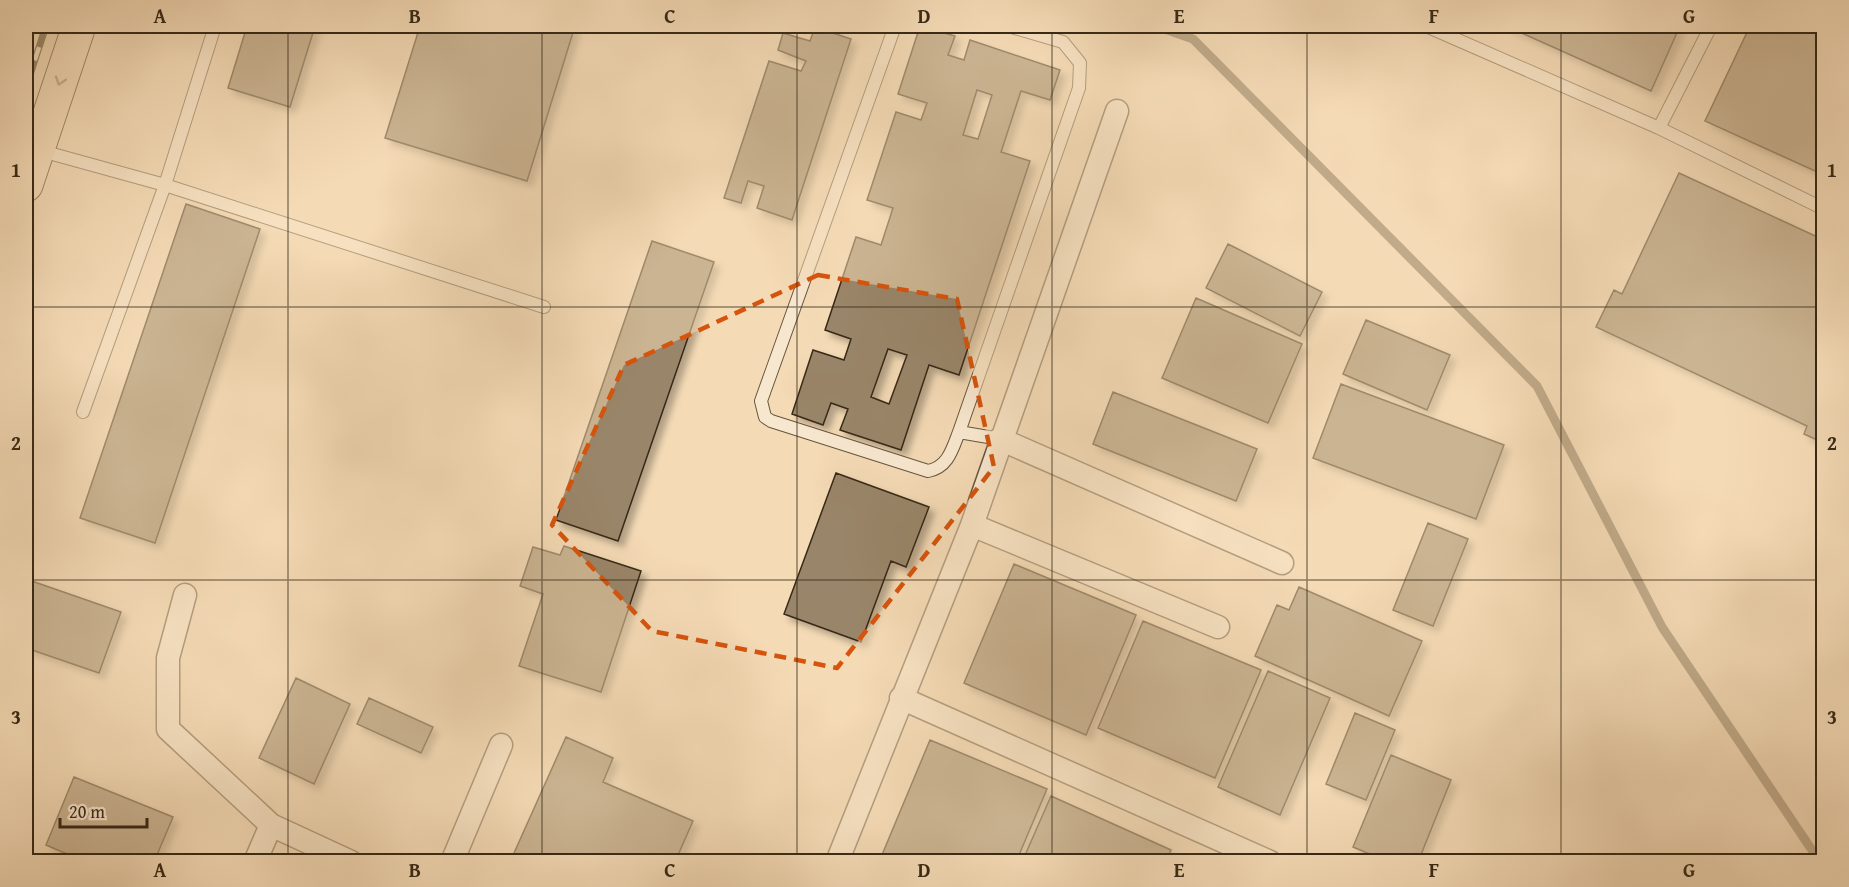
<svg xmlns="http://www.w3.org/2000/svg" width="1849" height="887" font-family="'Gentium Book Plus',serif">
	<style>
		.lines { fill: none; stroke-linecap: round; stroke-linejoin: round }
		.stream { stroke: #826f55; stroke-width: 9 }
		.building { fill: #998569; stroke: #372916; stroke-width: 1.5; fill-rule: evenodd; filter: url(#shadow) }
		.lane-casing { stroke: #66553e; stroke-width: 14 }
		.street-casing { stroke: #66553e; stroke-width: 25 }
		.primary-casing { stroke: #372916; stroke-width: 35 }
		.lane { stroke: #f8e7cf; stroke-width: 12 }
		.street { stroke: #f8e7cf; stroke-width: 22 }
		.primary { stroke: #f4dab5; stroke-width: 33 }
		.rail-casing { stroke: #372916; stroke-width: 7 }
		.rail { stroke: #f8e7cf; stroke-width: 4.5; stroke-dasharray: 14; stroke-linecap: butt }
		.oneway { stroke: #968266 }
		.marked { fill: none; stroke: #d6540d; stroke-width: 4.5; stroke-dasharray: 12 8; stroke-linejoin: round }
		.grid { fill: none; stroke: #372916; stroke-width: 1.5; stroke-opacity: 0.55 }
		.neatline { fill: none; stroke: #372916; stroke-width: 2 }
		.grid-label { font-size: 20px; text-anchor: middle; font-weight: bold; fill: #372916 }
	</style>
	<defs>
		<filter id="shadow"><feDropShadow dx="5.5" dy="5.5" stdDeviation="3" flood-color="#0004"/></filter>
	</defs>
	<rect width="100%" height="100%" fill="#f4dab5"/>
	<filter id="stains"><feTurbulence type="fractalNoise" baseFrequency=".00333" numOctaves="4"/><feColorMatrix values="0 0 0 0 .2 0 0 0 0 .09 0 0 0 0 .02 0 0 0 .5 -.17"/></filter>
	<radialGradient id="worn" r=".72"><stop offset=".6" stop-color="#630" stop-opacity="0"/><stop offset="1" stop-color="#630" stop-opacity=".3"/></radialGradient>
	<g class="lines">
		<path class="stream" d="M1156,26l37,13 344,347 125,241 158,235"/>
	</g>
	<path class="building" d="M247,26h68l-25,81 -62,-19z
		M420,26h155l-48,155 -142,-43z
		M920,26l35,10 -7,19 16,5 6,-20 90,30 -10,30 -29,-9 -20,61 29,9 -71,214 -30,-10 -28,85 -61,-20 8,-21 -17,-6 -8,22 -31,-11 21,-64 31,10 7,-21 -26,-9 31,-93 25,8 12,-37 -26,-8 29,-88 25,8 6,-17 -29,-9zM977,90l15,5 -14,44 -15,-4zM888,349l19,6 -18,49 -18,-7z
		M1506,26h174l-29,65z
		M1750,26h74v149l-119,-54z
		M815,27l36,12 -59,181 -35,-12 7,-22 -16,-5 -7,22 -17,-5 45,-137 32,10 5,-10 -28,-11 5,-17 27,8z
		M1679,173l145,67v203l-20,-9 3,-8 -211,-99 18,-37 8,4z
		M186,204l74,25 -105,314 -75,-25z
		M652,241l62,21 -96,279 -62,-21z
		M1228,244l94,48 -22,44 -94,-48z
		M1196,298l106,46 -34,79 -106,-45z
		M1366,320l84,35 -23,55 -84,-36z
		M1341,384l163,61 -28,74 -163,-61z
		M1113,392l144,57 -21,52 -143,-57z
		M836,473l93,34 -23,60 -15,-6 -30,81 -77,-28z
		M1428,523l40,16 -35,87 -40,-16z
		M564,546l77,25 -40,121 -82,-26 24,-72 -23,-8 13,-39 27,8z
		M1014,564l122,51 -50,120 -122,-52z
		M26,579l95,33 -22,61 -73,-25z
		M1299,587l123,54 -33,75 -134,-60 22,-51 12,5z
		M1143,621l118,49 -46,108 -117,-50z
		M1268,671l62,27 -50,117 -62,-28z
		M296,678l54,26 -36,80 -55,-26z
		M369,698l64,29 -12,26 -64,-29z
		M1355,713l40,17 -29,70 -40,-16z
		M566,737l47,21 -10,24 90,39 -18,41h-165z
		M930,740l117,49 -31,73h-137z
		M1391,755l60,25 -33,82h-29l-36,-15z
		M74,777l99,40 -19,45h-68l-40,-17z
		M1051,796l120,54 -5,12h-144z"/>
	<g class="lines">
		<defs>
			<path id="lane" d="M895,26l-134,375 4,16 6,4 157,50c20,-4 24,-21 31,-39l120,-344 1,-25 -17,-21 -55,-16
				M1426,26l233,102 165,81
				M1659,128l52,-102
				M38,150l127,35 379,122
				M83,412l82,-227 50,-159
				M959,432l41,7"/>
			<path id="street" d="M1000,439l282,124
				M972,525l246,102
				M185,595l-17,63v71l103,96 80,37
				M901,698l369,164
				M255,862l16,-37
				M452,862l49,-117
				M837,862l135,-337 145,-414"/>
			<path id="primary" d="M26,185l53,-159"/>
		</defs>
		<use href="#lane" class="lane-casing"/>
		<use href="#street" class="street-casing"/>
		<use href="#primary" class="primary-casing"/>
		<use href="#lane" class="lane"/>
		<use href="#street" class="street"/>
		<use href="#primary" class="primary"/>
		<defs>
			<path id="rail" d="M26,35l3,-9
				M26,87l20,-61"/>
		</defs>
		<use href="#rail" class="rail-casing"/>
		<use href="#rail" class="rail"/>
	</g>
	<defs><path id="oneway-chevron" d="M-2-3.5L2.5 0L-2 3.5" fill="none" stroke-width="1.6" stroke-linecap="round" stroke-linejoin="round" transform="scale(1.5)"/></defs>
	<use class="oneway" href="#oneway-chevron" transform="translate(60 81) rotate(108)"/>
	<path d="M0 0H1849V887H0ZM818,275l139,24 37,168 -157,201 -185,-37 -100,-106 72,-160z" fill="#f4dab5" fill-opacity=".55" fill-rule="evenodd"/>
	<path class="marked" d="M818,275l139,24 37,168 -157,201 -185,-37 -100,-106 72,-160z"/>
	<path class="grid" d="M288,26v836M542,26v836M797,26v836M1052,26v836M1307,26v836M1561,26v836M26,307h1798M26,580h1798"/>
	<rect width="1849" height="887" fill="none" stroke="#f4dab5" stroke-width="66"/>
	<path d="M60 818v9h87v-9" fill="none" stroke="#372916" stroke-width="3"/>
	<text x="69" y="818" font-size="18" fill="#372916" stroke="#f8e7cf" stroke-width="4.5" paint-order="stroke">20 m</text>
	<rect x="33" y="33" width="1783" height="821" class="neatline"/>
	<g class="grid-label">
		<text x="160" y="23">A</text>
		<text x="415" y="23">B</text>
		<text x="670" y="23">C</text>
		<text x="924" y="23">D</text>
		<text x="1179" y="23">E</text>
		<text x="1434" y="23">F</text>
		<text x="1689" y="23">G</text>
		<text x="16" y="177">1</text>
		<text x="1832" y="177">1</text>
		<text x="16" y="450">2</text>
		<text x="1832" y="450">2</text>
		<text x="16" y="724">3</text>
		<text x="1832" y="724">3</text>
		<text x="160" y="877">A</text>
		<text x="415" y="877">B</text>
		<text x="670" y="877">C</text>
		<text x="924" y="877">D</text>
		<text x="1179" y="877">E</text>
		<text x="1434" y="877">F</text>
		<text x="1689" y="877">G</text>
	</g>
	<rect width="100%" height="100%" filter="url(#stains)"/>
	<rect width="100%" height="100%" fill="url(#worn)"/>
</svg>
